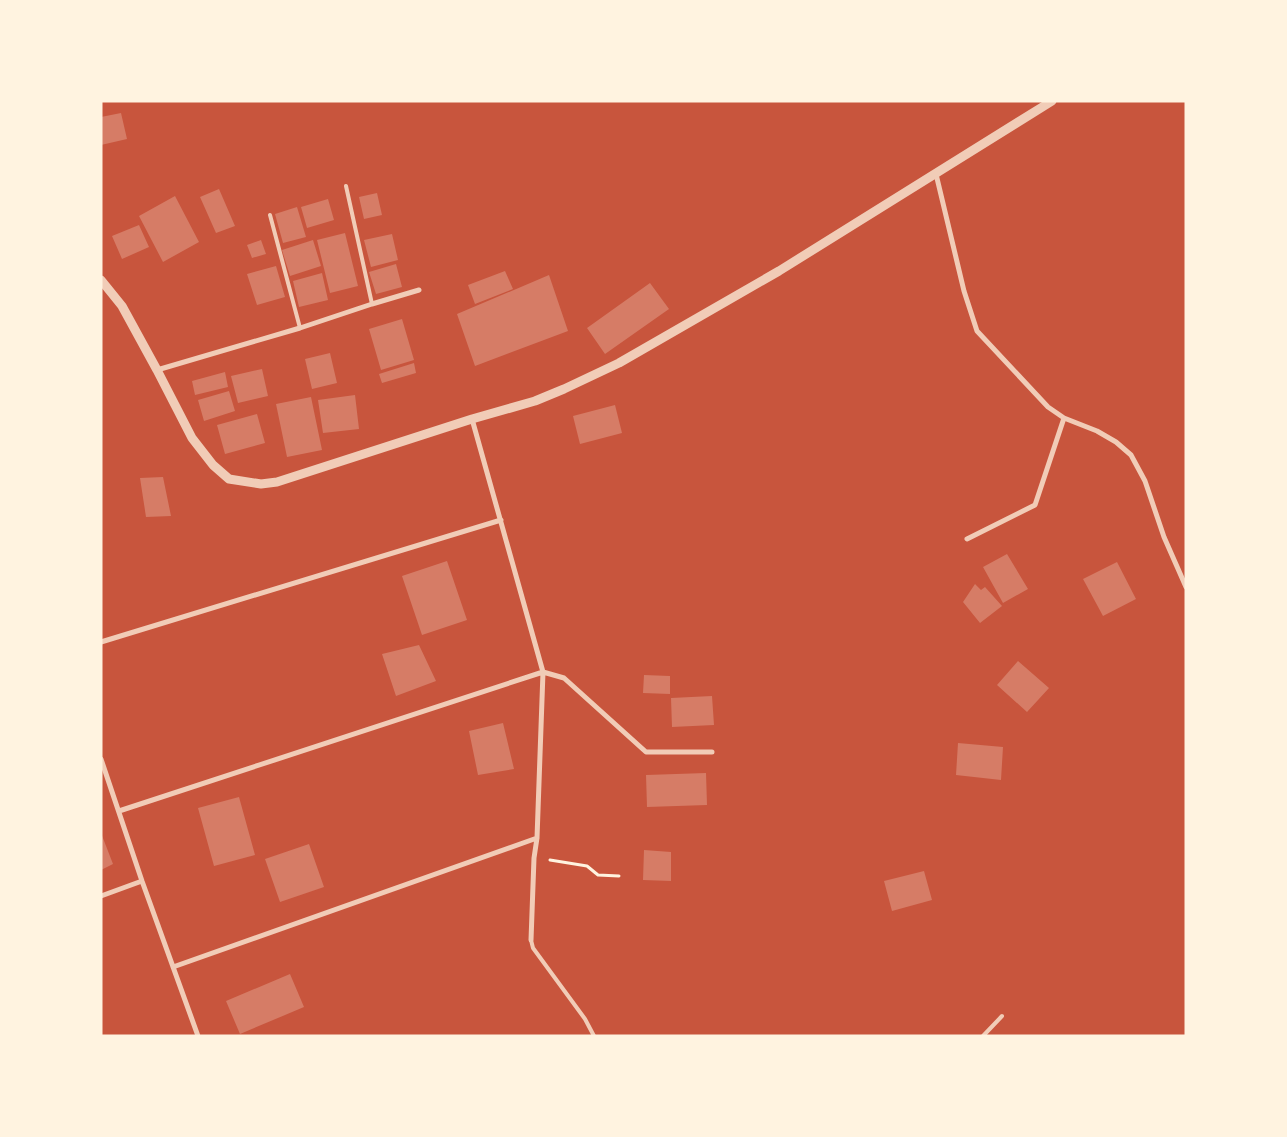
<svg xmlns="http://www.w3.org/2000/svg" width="1287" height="1137" font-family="Bitter,serif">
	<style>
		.building { fill: #d67c66 }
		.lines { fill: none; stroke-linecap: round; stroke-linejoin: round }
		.path { stroke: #fff3e0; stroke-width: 3 }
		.service { stroke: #f1ccb7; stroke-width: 4 }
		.minor { stroke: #f1ccb7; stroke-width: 5 }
		.tertiary { stroke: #f1ccb7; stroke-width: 9 }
	</style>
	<rect width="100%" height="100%" fill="#c8553d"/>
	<path class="building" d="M121,113l6,26 -26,6v-28z
		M219,189l16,37 -19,7 -16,-36z
		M377,193l5,22 -18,4 -5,-22z
		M175,196l24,46 -36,20 -24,-46z
		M328,199l6,21 -27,8 -6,-21z
		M297,207l9,30 -23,6 -8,-29z
		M139,225l10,22 -27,12 -10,-23z
		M345,233l13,53 -28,7 -13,-53z
		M392,234l6,26 -27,7 -7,-27z
		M261,240l5,14 -14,4 -5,-13z
		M313,240l8,26 -31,10 -8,-26z
		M396,264l6,23 -26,7 -7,-22z
		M276,266l9,31 -28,8 -10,-31z
		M505,271l8,18 -38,15 -7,-19z
		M322,273l6,27 -29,7 -6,-26z
		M549,275l19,56 -93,35 -18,-52z
		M650,283l19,26 -64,45 -18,-26z
		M402,319l12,41 -33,10 -12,-41z
		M330,353l7,30 -25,6 -7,-30z
		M414,363l2,10 -34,10 -3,-9z
		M262,369l6,27 -30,7 -7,-27z
		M225,372l3,15 -33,8 -3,-14z
		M229,391l6,20 -31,10 -6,-21z
		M355,395l4,34 -36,4 -5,-33z
		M311,397l11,53 -35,7 -11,-53z
		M615,405l7,28 -42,11 -7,-28z
		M257,414l8,29 -40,11 -8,-29z
		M163,477l8,39 -25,1 -6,-39z
		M1007,554l21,35 -25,14 -20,-36z
		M447,561l20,59 -45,15 -20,-59z
		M1117,562l19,37 -33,17 -20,-37z
		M975,584l6,6 4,-3 17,19 -22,17 -17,-21z
		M419,645l17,36 -40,15 -14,-42z
		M1018,661l31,27 -22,24 -30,-27z
		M644,675l26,1v18l-27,-1z
		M712,696l2,29 -42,2 -1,-29z
		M503,723l11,46 -36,6 -9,-44z
		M958,743l45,4 -2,33 -45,-5z
		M706,773l1,32 -60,2 -1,-32z
		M239,797l16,58 -41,11 -16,-58z
		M101,833l12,31 -12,6z
		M309,844l15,43 -44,15 -15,-43z
		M644,850l27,2v29l-28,-1z
		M924,871l8,29 -40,11 -8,-30z
		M290,974l14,33 -64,27 -14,-33z"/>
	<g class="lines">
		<path class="path" d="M550,860l37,6 11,9 21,1"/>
		<path class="service" d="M346,186l26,118
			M270,215l30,113
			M531,940l2,8 52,71 9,17
			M983,1036l19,-20"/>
		<path class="minor" d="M936,174l28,117 13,40 71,76 16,11 33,13 19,11 15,13 14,26 19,56 22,50
			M157,370l143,-42 72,-24 47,-14
			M472,419l71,253 -6,166 -3,20 -3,82
			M967,539l68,-34 29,-87
			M101,642l400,-122
			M101,759l41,122 56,155
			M119,811l424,-139 21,6 82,74h66
			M101,896l41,-15
			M173,967l364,-129"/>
		<path class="tertiary" d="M101,280l21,26 35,64 35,68 21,27 16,14 32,5 16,-2 195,-63 63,-18 29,-12 55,-26 160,-92 273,-170"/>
	</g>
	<rect width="1287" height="1137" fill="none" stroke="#fff3e0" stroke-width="205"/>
</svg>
